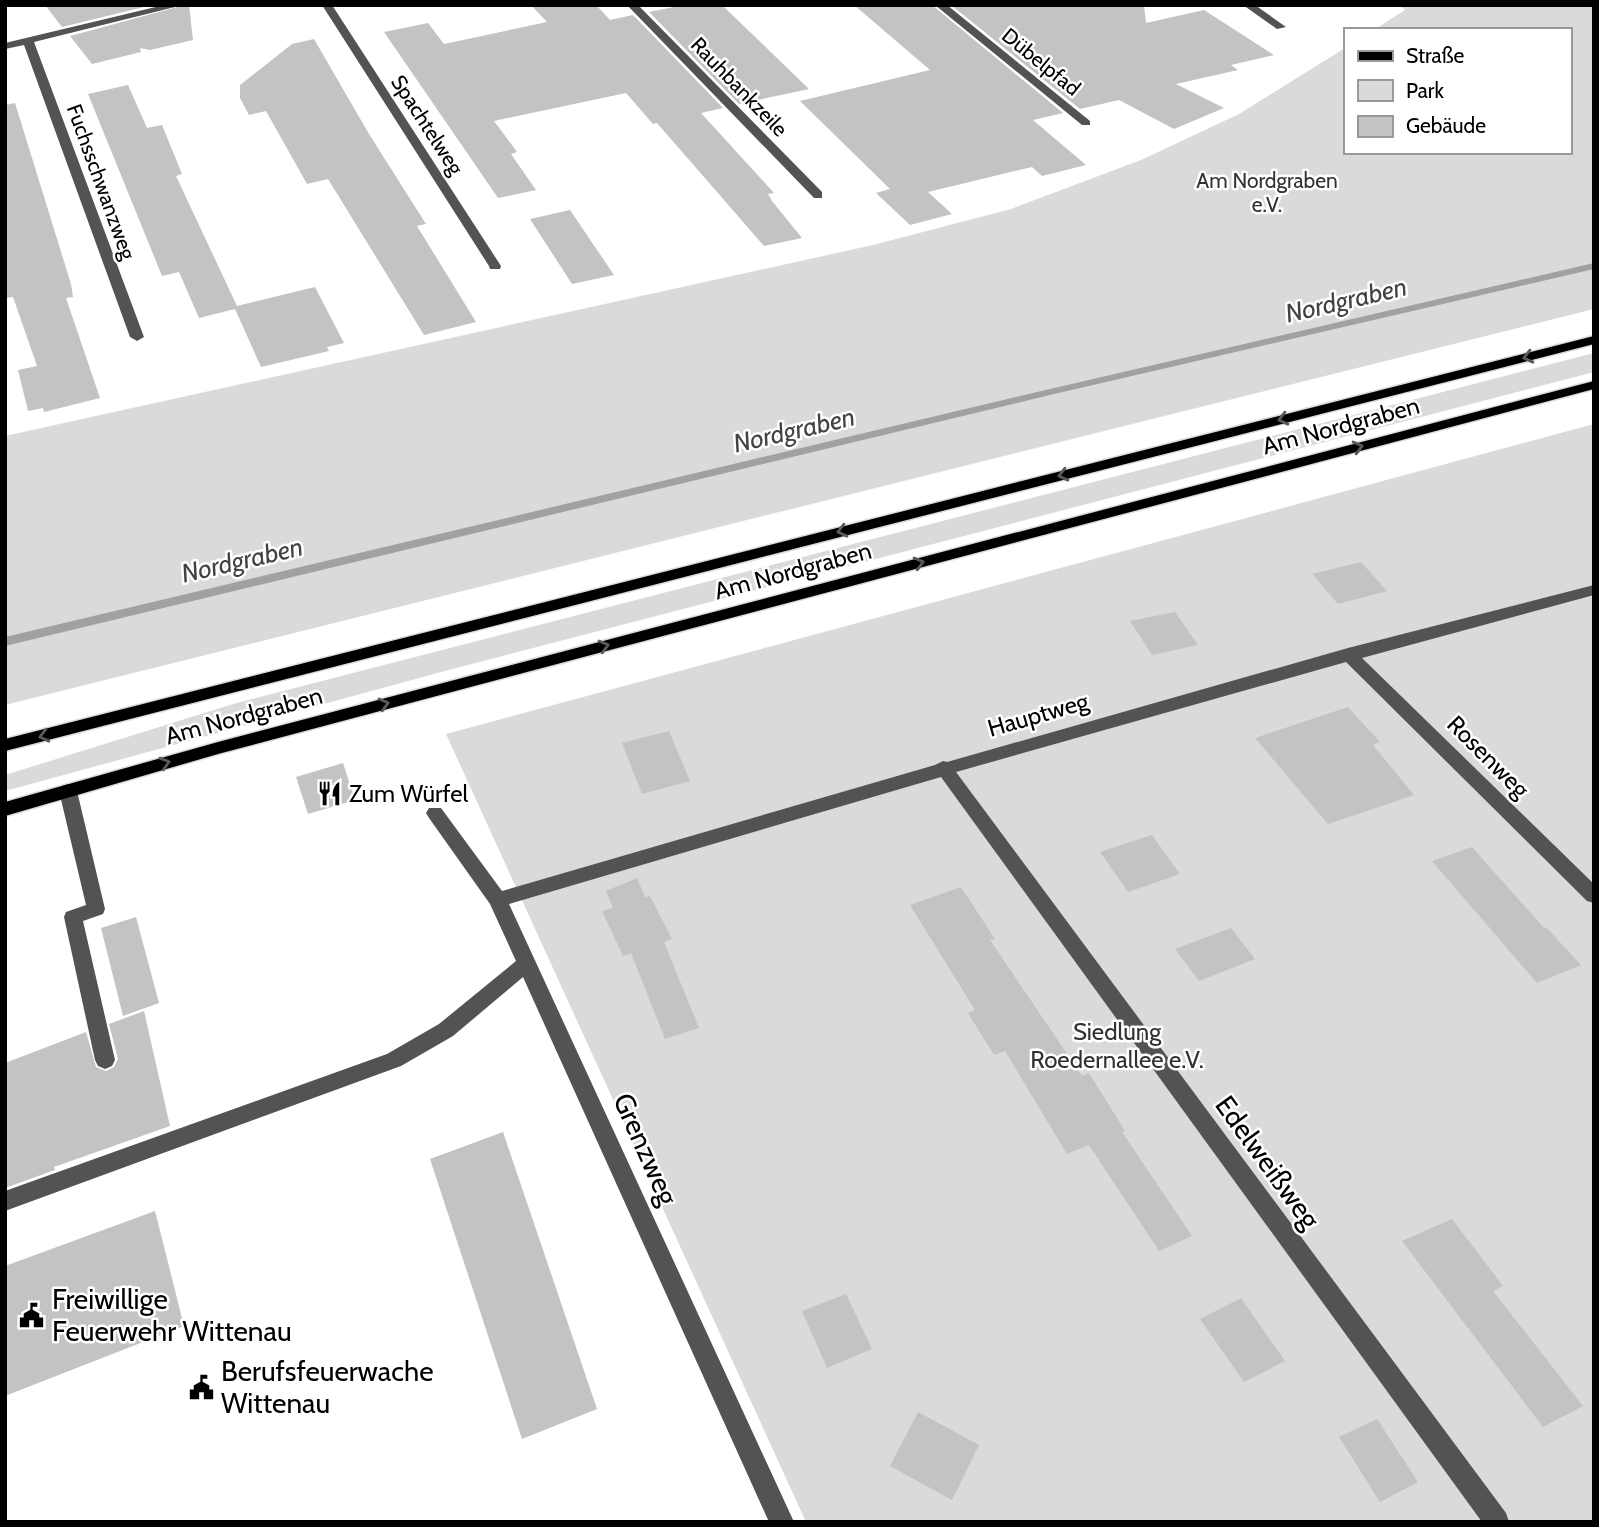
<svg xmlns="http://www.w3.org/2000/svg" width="1599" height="1527" font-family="Cabin,sans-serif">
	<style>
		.green { fill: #dadada }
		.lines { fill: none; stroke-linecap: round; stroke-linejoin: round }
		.stream { fill: #a1a1a1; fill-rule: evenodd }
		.building { fill: #c3c3c3 }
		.major-casing { stroke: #dbdbdb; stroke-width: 3 }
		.minor { fill: #535353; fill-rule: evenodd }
		.major { fill: #000; fill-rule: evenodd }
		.oneway { stroke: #595959 }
		.labels { text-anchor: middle; stroke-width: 5; stroke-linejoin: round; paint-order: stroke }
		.far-street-label { font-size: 21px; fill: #000; stroke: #fff }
		.far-park-label { font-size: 21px; fill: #313131; stroke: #fff }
		.street-label { font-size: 24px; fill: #000; stroke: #fff }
		.poi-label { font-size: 24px; fill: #000; stroke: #fff; text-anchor: start }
		.park-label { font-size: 24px; fill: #313131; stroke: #fff }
		.water-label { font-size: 26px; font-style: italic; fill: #424242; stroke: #fff }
		.near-street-label { font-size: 28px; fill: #000; stroke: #fff }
		.near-poi-label { font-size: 28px; fill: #000; stroke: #fff; text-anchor: start }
	</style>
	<rect width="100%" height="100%" fill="#fff"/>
	<path class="green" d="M1399,5h195v304l-1589,396v-269l868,-191 138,-36 130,-49 98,-46 106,-66v104h224v-122h-195l31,-20z
		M1594,353v19l-1149,299 -440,120v-16l228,-71z
		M1594,424v1098h-788l-360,-788z"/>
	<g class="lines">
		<path class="stream" d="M1594,263v6l-544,126 -1045,251v-9l1045,-248z"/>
	</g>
	<path class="building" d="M45,5h107l-90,22z
		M185,5h4l4,35 -43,10 -10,-2 1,4 -49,12 -22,-28z
		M531,5h65l14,15 23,-5 90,93 -22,5 73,80 -6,1 4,7 30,37 -38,8 -107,-123 -4,1 -27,-31 -132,28 23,31 -6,2 25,36 -38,8 -114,-166 44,-9 16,21 103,-22z
		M684,5h38l87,84 -70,15 -90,-92z
		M854,5h78l131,108 -30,7 53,45 -44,11 -10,-9 -104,25 24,22 -42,11 -34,-32 14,-4 -90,-88 130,-31z
		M951,5h193l2,18 58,-13 70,45 -43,10 7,5 -62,14 48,24 -50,21 -55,-29 -39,9z
		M314,39l55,95 57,90 -9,2 59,96 -52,13 -96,-156 -21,5 -41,-73 -17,4 -9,-17v-13l52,-41z
		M128,85l19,43 15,-3 20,49 -6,2 61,130 78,-19 29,56 -17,4 2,4 -68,16 -26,-58 -36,9 -20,-46 -17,4 -74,-182z
		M15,103l56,181 2,13 -7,1 34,100 -56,14 -1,-4 -15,3 -10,-41 19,-4 -24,-69 -8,1v-193z
		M570,210l44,65 -42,9 -42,-65z
		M1361,562l26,29 -49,13 -26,-30z
		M1175,612l23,33 -46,10 -22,-34z
		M1348,707l32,35 -7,3 41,50 -86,29 -73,-86z
		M669,731l21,50 -48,13 -20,-51z
		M343,763l12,37 -47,14 -12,-37z
		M1152,835l28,39 -52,18 -28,-40z
		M1472,847l72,81 2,-1 35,38 -44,18 -105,-122z
		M637,878l8,19 5,-1 22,43 -8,3 35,86 -34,11 -34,-86 -8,3 -21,-45 11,-3 -7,-17z
		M961,887l34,52 -5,1 92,136 7,-3 36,58 -3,1 70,104 -33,15 -70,-106 -22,9 -62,-103 -11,4 -26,-42 7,-3 -65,-105z
		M136,917l23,86 -36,13 -22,-88z
		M1231,928l24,31 -56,22 -24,-32z
		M144,1011l26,115 -116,41 1,3 -50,18v-125l81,-31 10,35 10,4 8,-4 4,-8 -9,-35z
		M503,1132l94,277 -75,30 -92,-280z
		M155,1211l29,115 -179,70v-130z
		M1452,1219l51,67 -10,5 90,115 -40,21 -141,-186z
		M846,1294l26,55 -45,19 -25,-57z
		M1241,1298l44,63 -41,21 -44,-63z
		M918,1412l61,33 -27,55 -62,-34z
		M1377,1419l41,63 -38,20 -41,-65z"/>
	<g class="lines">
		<defs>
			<path id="major" d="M1594,336v8l-1589,407v-12z
				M1594,381v8l-1376,365 -213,62v-14l213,-60z"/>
		</defs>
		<use href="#major" class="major-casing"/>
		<path class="minor" d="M164,5h19l-149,37 110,295 -7,4 -7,-4 -106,-292 -19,4v-6z
			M322,5h10l169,261 -1,3h-10l-1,-3z
			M627,5h11l184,187v6h-8z
			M935,5h12l143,116v4h-8z
			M1243,5h12l31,22 -9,2z
			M1594,585v10l-232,63 232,226v19l-7,-2 -241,-239 -390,110 550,741 3,9h-27l-541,-745 -432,127 285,618h-25l-246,-545 -70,59 -52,30 -396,145v-20l382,-137 52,-30 77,-63 -26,-57 -61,-86 -3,-5 3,-5h12l61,83 433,-126 8,-4 4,1 401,-114z
			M68,784l6,2 3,5 28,118 -2,5 -20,7 32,139 -3,6 -7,3 -7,-3 -3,-6 -31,-143 2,-5 20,-7 -27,-114 3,-5z"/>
		<use href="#major" class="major"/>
	</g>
	<defs><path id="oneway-chevron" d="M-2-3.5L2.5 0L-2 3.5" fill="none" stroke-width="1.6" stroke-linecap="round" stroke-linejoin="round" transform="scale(1.75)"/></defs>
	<g class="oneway">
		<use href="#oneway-chevron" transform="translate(1528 357) rotate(166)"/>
		<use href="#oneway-chevron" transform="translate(1283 419) rotate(166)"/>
		<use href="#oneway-chevron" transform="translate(1358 447) rotate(-15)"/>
		<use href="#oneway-chevron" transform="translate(1063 475) rotate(166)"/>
		<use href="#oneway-chevron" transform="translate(842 531) rotate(166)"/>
		<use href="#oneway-chevron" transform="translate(919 563) rotate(-15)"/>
		<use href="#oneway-chevron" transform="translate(604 646) rotate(-15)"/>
		<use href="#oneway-chevron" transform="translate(384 704) rotate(-15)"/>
		<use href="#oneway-chevron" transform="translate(44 736) rotate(166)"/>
		<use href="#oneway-chevron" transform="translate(165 763) rotate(-16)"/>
	</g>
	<defs>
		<symbol id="restaurant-bare" viewBox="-9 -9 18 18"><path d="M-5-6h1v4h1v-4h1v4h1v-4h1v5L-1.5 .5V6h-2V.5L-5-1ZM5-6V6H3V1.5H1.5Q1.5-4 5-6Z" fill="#000" stroke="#fff" stroke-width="2.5" paint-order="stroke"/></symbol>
		<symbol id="civic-bare" viewBox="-9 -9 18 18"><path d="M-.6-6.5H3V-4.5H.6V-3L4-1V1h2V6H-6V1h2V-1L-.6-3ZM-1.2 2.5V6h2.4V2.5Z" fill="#000" stroke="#fff" stroke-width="2.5" paint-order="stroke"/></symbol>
	</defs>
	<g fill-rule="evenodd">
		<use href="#restaurant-bare" x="312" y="776" width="35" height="35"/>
		<use href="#civic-bare" x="14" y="1298" width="35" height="35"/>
		<use href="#civic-bare" x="184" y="1370" width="35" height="35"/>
	</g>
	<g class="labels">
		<g class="far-street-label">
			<text transform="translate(1041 62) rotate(39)" y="7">Dübelpfad</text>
			<text transform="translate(739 87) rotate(46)" y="7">Rauhbankzeile</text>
			<text transform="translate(427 125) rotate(57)" y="7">Spachtelweg</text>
			<text transform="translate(101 182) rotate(70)" y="7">Fuchsschwanzweg</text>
		</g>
		<g class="far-park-label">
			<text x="1267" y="188">Am Nordgraben<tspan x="1267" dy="24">e.V.</tspan></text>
		</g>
		<g class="street-label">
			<text transform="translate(1341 426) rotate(-15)" y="8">Am Nordgraben</text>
			<text transform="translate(793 571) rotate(-15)" y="8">Am Nordgraben</text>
			<text transform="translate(1038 715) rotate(-16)" y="8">Hauptweg</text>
			<text transform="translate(244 716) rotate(-15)" y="8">Am Nordgraben</text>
			<text transform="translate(1488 757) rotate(45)" y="8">Rosenweg</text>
		</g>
		<g class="poi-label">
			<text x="349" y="802">Zum Würfel</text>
		</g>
		<g class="park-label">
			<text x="1117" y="1040">Siedlung<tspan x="1117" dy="28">Roedernallee e.V.</tspan></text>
		</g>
		<g class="water-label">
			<text transform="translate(1346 300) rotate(-13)" y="9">Nordgraben</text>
			<text transform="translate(794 430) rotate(-13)" y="9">Nordgraben</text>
			<text transform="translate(242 560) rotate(-13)" y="9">Nordgraben</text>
		</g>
		<g class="near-street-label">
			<text transform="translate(646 1149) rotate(66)" y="10">Grenzweg</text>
			<text transform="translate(1268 1162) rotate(54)" y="10">Edelweißweg</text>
		</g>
		<g class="near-poi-label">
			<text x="52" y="1309">Freiwillige<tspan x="52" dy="32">Feuerwehr Wittenau</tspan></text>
			<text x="221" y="1381">Berufsfeuerwache<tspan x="221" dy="32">Wittenau</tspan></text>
		</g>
	</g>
	<rect width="1599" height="1527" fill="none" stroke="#000000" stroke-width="14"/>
	<rect x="1344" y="28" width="228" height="126" fill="#ffffff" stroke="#999999" stroke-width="2"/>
	<rect x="1358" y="51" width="35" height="10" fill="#000000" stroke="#999999" stroke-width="2"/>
	<text x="1406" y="63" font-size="21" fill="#000000">Straße</text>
	<rect x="1358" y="80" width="35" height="21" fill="#dadada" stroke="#999999" stroke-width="2"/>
	<text x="1406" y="98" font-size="21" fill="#000000">Park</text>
	<rect x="1358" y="116" width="35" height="21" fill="#c3c3c3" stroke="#999999" stroke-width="2"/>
	<text x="1406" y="133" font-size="21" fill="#000000">Gebäude</text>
</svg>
